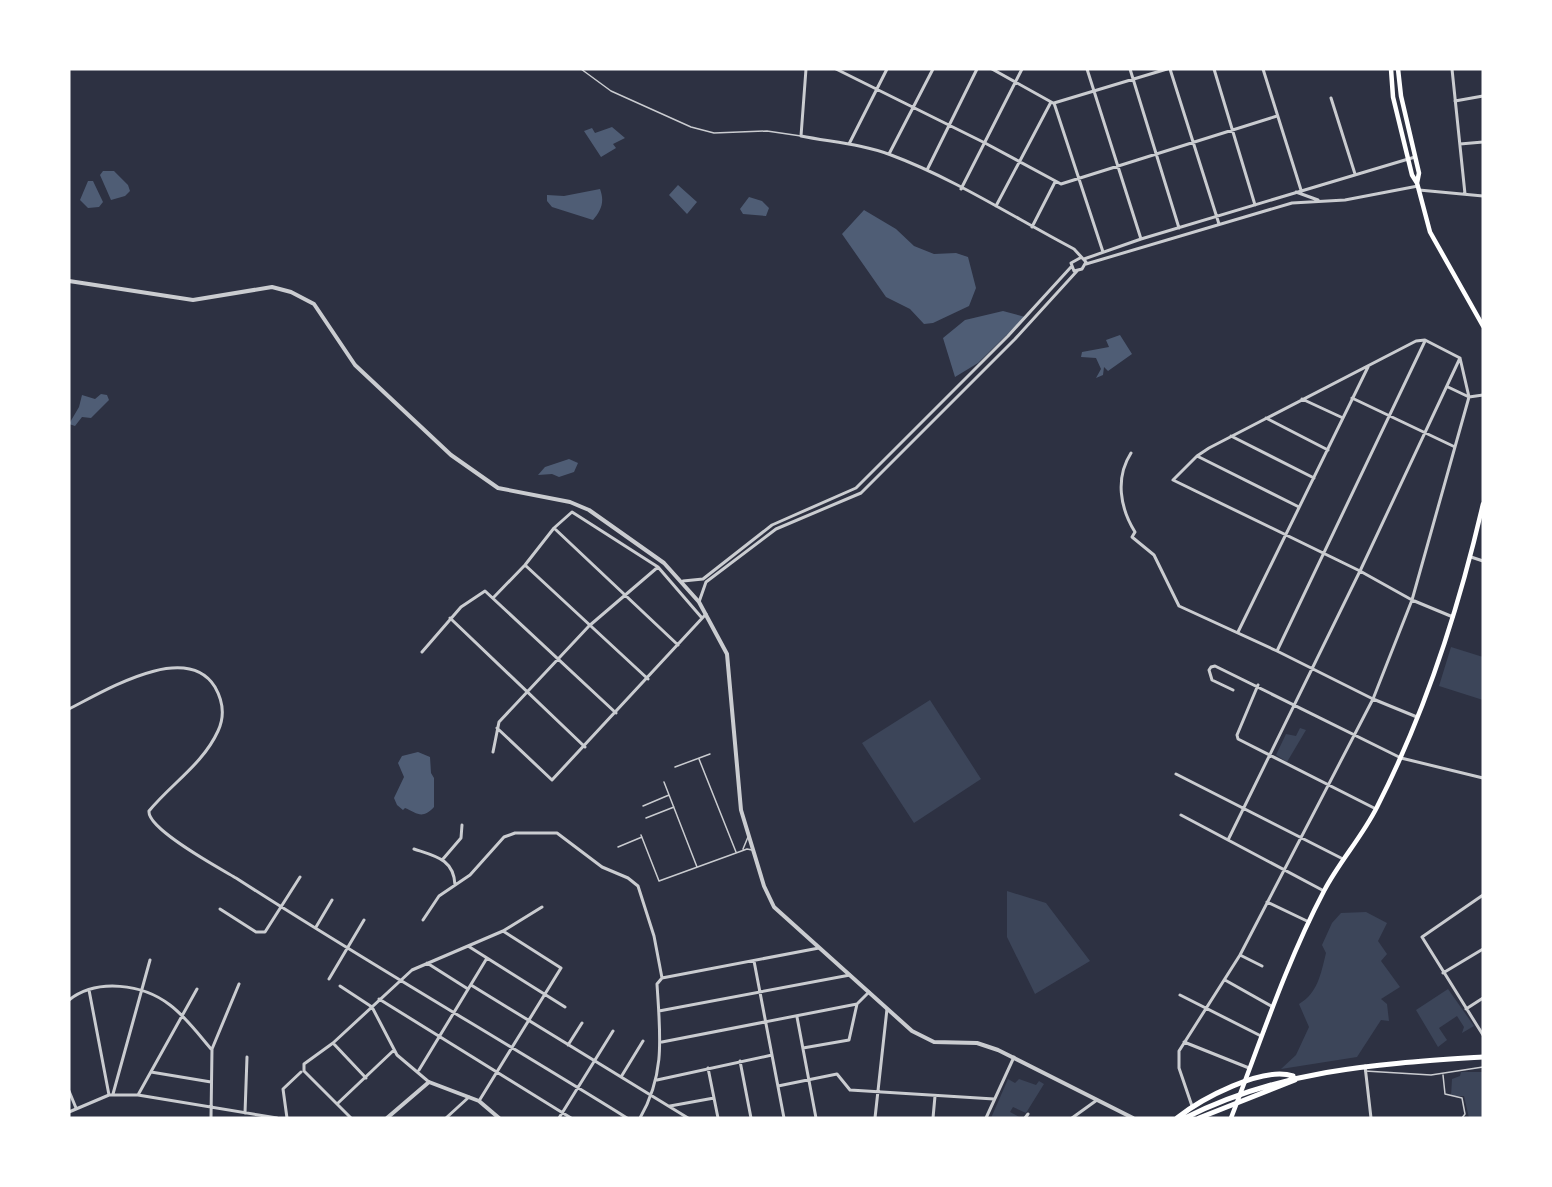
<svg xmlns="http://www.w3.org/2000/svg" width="1552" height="1187" font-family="'PT Sans',sans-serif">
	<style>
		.green { fill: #3c4559 }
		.water { fill: #4f5d75 }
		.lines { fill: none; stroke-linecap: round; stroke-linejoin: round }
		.service { stroke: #caccd0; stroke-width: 1.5 }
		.minor { stroke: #caccd0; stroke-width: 3 }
		.tertiary { stroke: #caccd0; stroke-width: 4 }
		.secondary { stroke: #fff; stroke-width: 4.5 }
		.primary { stroke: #fff; stroke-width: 5 }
	</style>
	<rect width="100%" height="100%" fill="#2d3142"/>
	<path class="green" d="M1451,647l32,10v43l-44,-14z
		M930,700l51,79 -67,44 -52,-80z
		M1300,728l6,2 -19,32 -11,-7 10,-21 10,2z
		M1007,891l39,12 44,58 -55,33 -28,-57z
		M1366,912l21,11 -9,18 9,13 -6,7 19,26 -19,12 6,5 2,17 -8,-1 -24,37 -76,12 15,-14 13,-28 -10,-23c19,-11 22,-31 27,-51l-4,-8 10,-22 9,-10z
		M1448,989l26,37 -12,7 2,-6 -7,-11 -18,12 8,12 -9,7 -22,-37z
		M1461,1072h22v46h-14l-5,-22h-13l1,-17 8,-3z
		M1008,1079l7,4 4,-4 17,6 3,-4 5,3 -18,29 -13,-6 -3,5 11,6h-30z"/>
	<path class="water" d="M612,127l13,11 -12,6 3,4 -15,9 -17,-26 8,-3 3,5z
		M103,171h11l14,14 2,6 -5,5 -14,4 -11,-25z
		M88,181h5l10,21 -4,5 -11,1 -8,-8z
		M678,185l19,17 -10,12 -18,-19z
		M600,189c5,13 1,22 -7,31l-41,-13 -5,-6v-6l17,1z
		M749,197l13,4 7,7 -3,8 -23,-2 -3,-5z
		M864,210l32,19 18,17 20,8 22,-1 12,4 8,31 -7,18 -36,17 -9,1 -14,-15 -24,-12 -44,-63z
		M1003,311l22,6 -47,46 -23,14 -12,-39 22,-18z
		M1120,335l12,19 -24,17 -4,-4 -1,8 -7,3 5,-9 -5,-11 -15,-1 1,-5 27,-5 -3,-7z
		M101,394l6,1 2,5 -18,18 -9,-1 -7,9 -6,-2 10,-17 3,-12 13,4z
		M569,459l9,4 -4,9 -15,5 -7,-3 -14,1 7,-8z
		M418,752l12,5 1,16 3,5v29c-12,13 -17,6 -29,1l-2,2 -6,-5 -3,-7 10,-21 -6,-14 4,-7z"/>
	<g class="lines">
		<path class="service" d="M581,69l30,22 80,36 23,6 53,-2 34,5
			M699,759l37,93
			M675,767l35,-13
			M664,782l33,85
			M643,806l26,-11
			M646,818l28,-11
			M641,835l18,46 88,-32 5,1
			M618,847l24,-10
			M743,849l5,-12
			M1365,1071l66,4 52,-8
			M1443,1075l2,19 17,4 3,16 -3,4"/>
		<path class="minor" d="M806,69l-5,67c30,6 61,8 90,19 62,23 124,63 183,94l12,13 -4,7 -8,2 -3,-8 9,-5
			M836,69l149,74 76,41 216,-68
			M992,69l61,34
			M1087,69l54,170
			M1130,69l49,159
			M1170,69l49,155
			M1214,69l41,136
			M1263,69l38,121
			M1452,69l13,125
			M1331,98l24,76
			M1455,101l28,-5
			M1054,103l49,149
			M1054,103l113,-34
			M849,144l38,-75
			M1460,144l23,-2
			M889,154l44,-85
			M927,170l50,-101
			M961,189l61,-120
			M1419,190l64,6
			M1296,192l22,8
			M996,206l55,-104
			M1032,227l23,-45
			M1084,259l57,-20 274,-82
			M1086,264l206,-61 53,-3 73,-14
			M1448,387l21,10 14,-2
			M1352,398l103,49
			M1302,399l41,19
			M1266,418l62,32
			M1231,436l83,42
			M1131,453c-16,25 -11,55 4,79l-3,5 22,18 25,51 98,45 96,48 44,18
			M1197,456l102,51
			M554,528l124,117
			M1471,557l12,4
			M525,565l123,114
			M683,581l20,-2 69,-54 84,-37 152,-152 63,-69
			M493,598l32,-33 29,-37 18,-16 86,55 44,51
			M699,602l7,-20 70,-53 85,-36 154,-154 62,-68
			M1453,617l-41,-17 -52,-29 -187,-91 24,-24 12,-8 207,-107 9,-1 35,18
			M450,618l135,129
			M1238,632l130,-265
			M1277,651l148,-310
			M422,652l39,-45 24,-16 131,122
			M1258,685l-21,50 1,4 138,70
			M1233,690l-21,-10 -3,-10 2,-3 4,-1 186,92 82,20
			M69,709c34,-17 117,-69 146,-22 8,14 10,29 3,44 -15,33 -47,53 -69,80 -2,18 70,57 87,67 128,83 261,159 391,240
			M497,728l55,52 154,-166
			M493,752l6,-30 90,-96 69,-59
			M1176,774l167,85
			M1181,815l143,76
			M1228,840l132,-269 100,-213
			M414,849c21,7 40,10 41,36
			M443,859l18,-21 1,-13
			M1483,895l-61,42 61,98
			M1267,902l42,20
			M220,909l36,23h9l35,-55
			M423,920l16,-24 31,-21 34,-38 11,-4h42l45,34 26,11 10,8 16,50 8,42
			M316,927l16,-27
			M468,946l97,61
			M1240,955l22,11
			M754,961l30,157
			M427,963l41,26
			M1443,973l40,-24
			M662,978l157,-30
			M329,979l35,-59
			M1225,980l48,27
			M471,985l217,133
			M340,986l32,21 25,48 32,27
			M89,990l20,105
			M1180,995l81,41
			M379,999l192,119
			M69,1000c28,-22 74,-16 101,5 16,12 29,30 42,45
			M1466,1009l17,-11
			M659,1011l191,-36
			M797,1017l19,101
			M662,1042l195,-38 12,-12
			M1184,1042l65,26
			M333,1043l33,35
			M568,1045l14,-22
			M803,1048l46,-8 8,-36
			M740,1061l11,57
			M1365,1066l6,52
			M708,1068l10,50
			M419,1070l68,-112
			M151,1072l60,10
			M621,1077l22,-36
			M657,1080l115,-25
			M778,1086l59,-12 13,16 144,9
			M69,1091l7,17
			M113,1094l37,-134
			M138,1095l59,-106
			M479,1101l82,-133 -58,-37
			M337,1104l57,-54
			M670,1106l44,-8
			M1192,1106l-13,-38v-17l61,-96 133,-256 39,-99 57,-203 -9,-39
			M69,1112l40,-17h29l139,23
			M245,1113l2,-56
			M211,1118l1,-69 27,-65
			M287,1118l-4,-29 18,-17
			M351,1118l-47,-47v-7l29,-21 79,-73 91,-39 39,-24
			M446,1118l23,-21
			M559,1118l54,-87
			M640,1118c26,-45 20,-84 17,-134l5,-6
			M875,1118l12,-109
			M933,1118l2,-22
			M986,1118l28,-61
			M1025,1118l3,-4
			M1072,1118l25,-18"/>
		<path class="tertiary" d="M69,281l124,19 79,-13 19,5 23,12 41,61 96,90 47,33 72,14 19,8 75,53 35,39 28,52 14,156 23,76 10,21 138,124 22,11 43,1 21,7 135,68
			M387,1118l42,-36 50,19 20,17"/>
		<path class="secondary" d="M1391,69l2,28 19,78 5,8 13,49 53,94
			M1398,69l3,27 18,77 -2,10
			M1231,1118c29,-75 55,-155 93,-227 15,-29 38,-54 53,-84 49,-96 82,-199 106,-303"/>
		<path class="primary" d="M1177,1118c24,-19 85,-52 116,-42
			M1185,1118c97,-49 192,-54 298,-61
			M1199,1118l96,-38"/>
	</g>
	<rect width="1552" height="1187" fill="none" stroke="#ffffff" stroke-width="141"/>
</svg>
